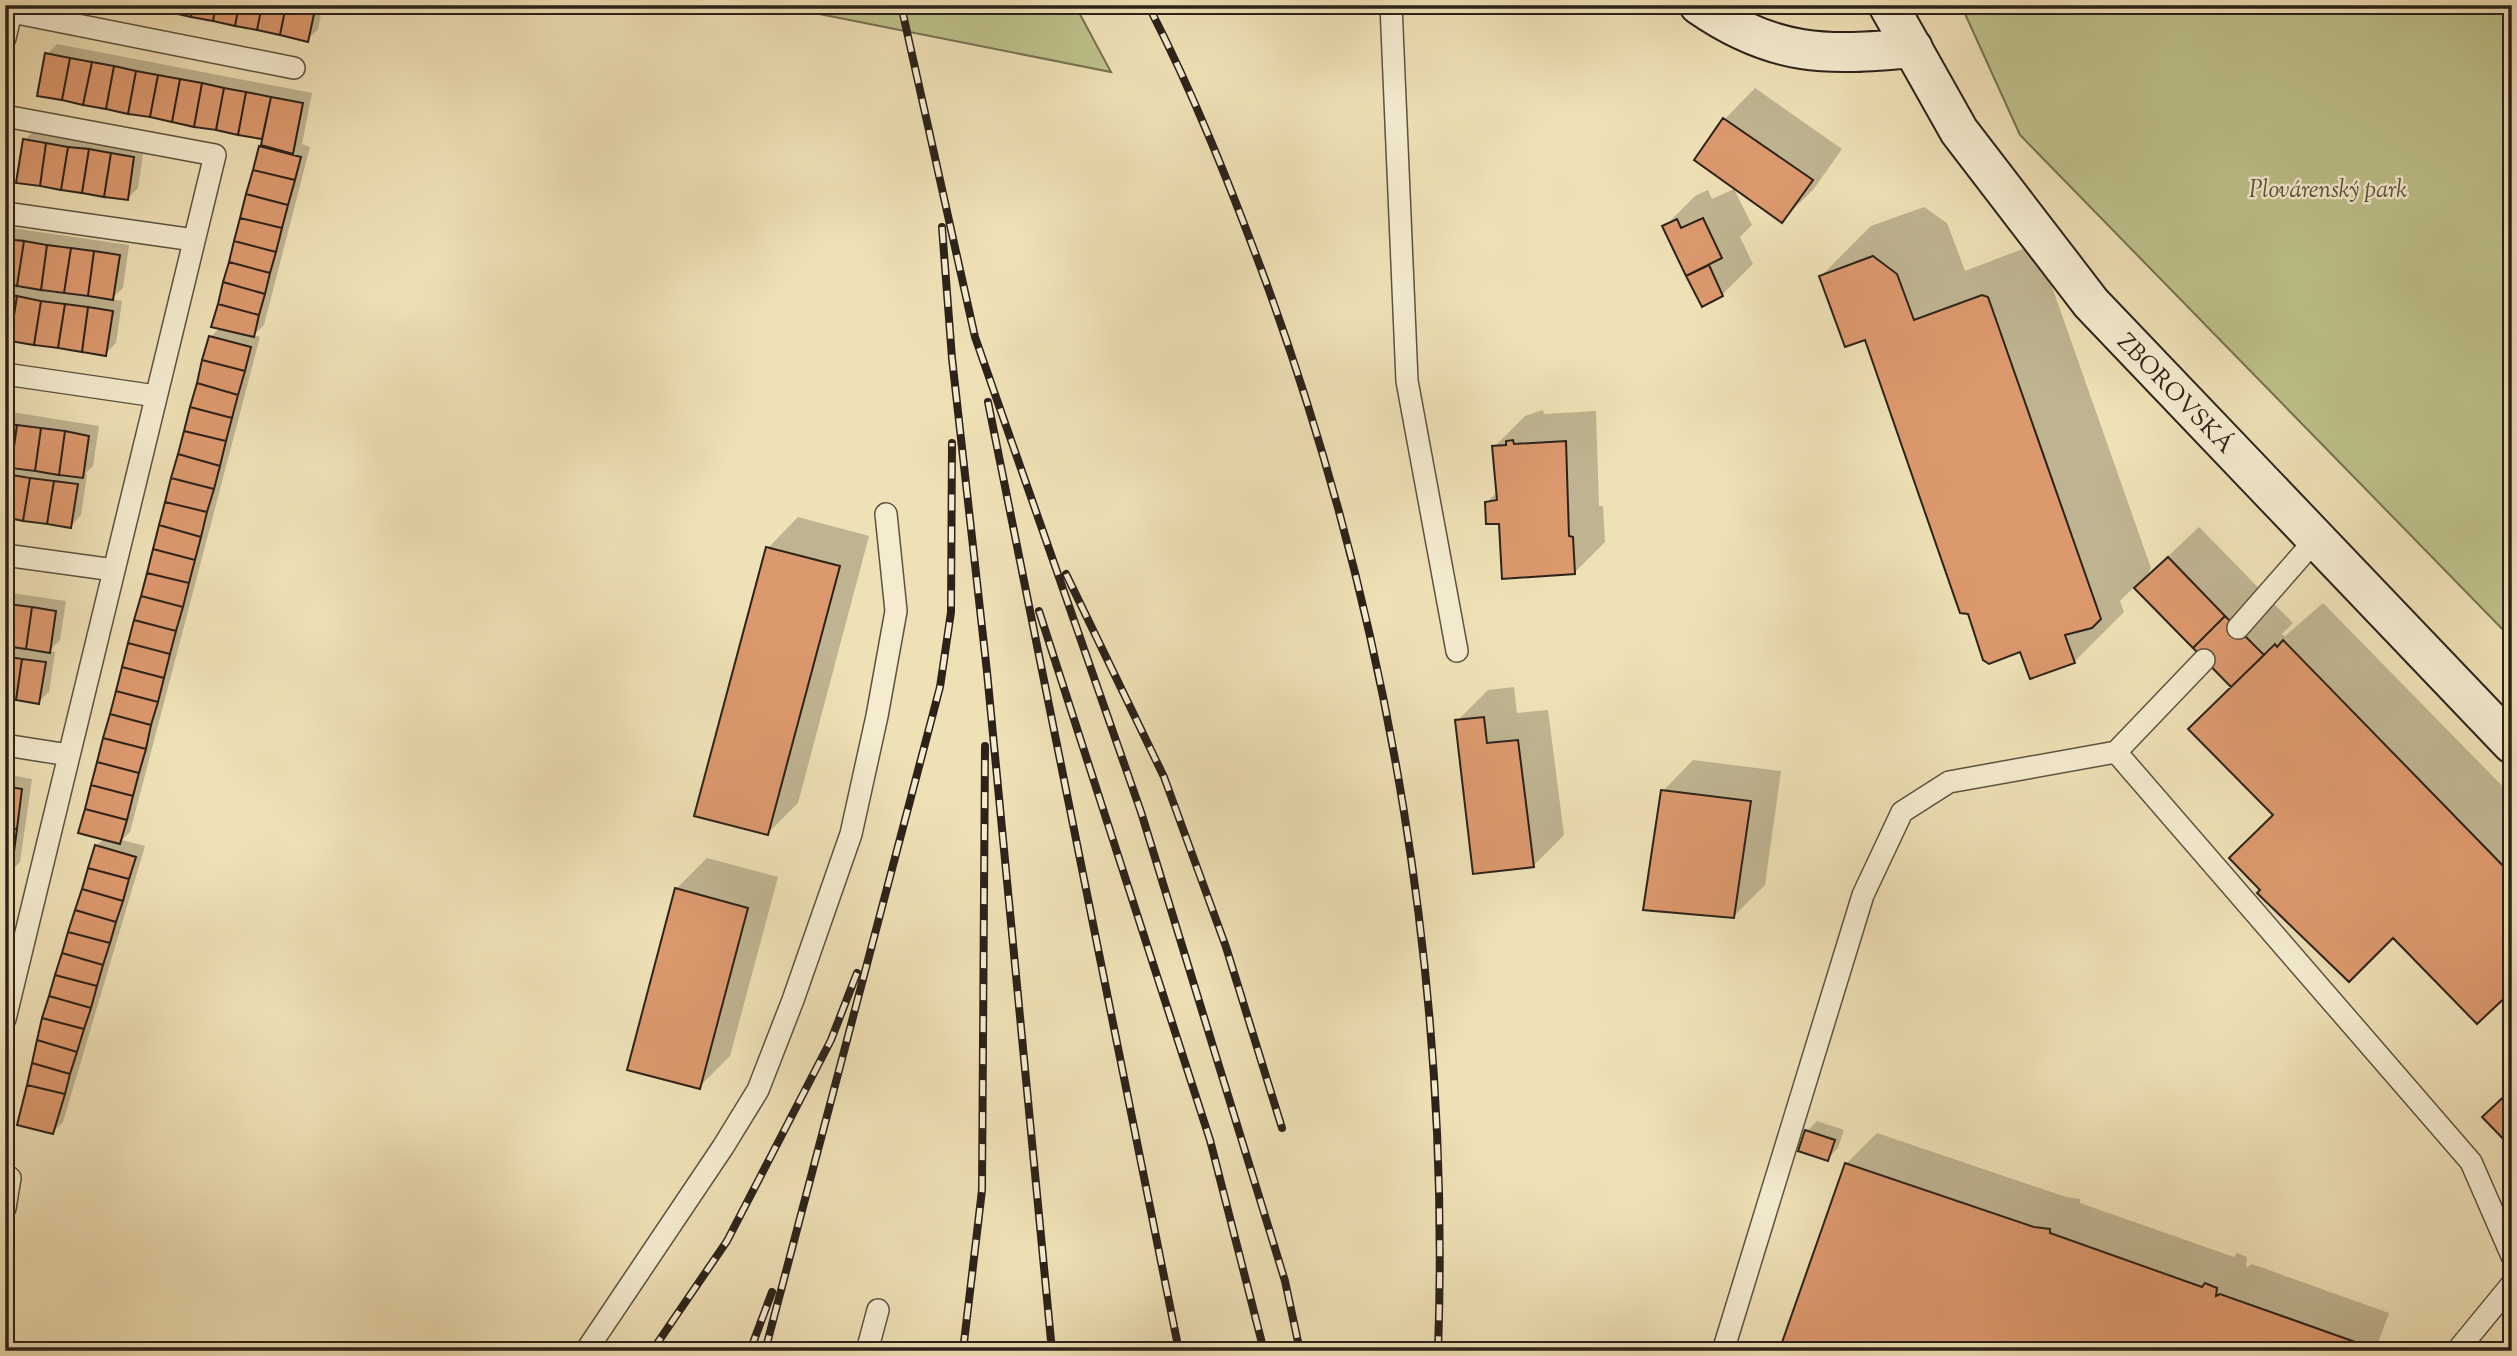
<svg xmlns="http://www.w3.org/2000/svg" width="2517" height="1356" font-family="'Sorts Mill Goudy',serif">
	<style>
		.green { fill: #bec18b; stroke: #757252; stroke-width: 2 }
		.shadow { fill: #0003 }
		.building { fill: #dd996e; stroke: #2c221a; stroke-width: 2 }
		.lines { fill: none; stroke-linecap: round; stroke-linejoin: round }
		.lane-casing { stroke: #5d5241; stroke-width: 24 }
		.secondary-casing { stroke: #2c221a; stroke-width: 42 }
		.lane { stroke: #f5ecd0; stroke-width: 21 }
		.secondary { stroke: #f5ecd0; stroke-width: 38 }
		.rail-casing { stroke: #2c221a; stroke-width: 8 }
		.rail { stroke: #f5ecd0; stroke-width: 5; stroke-dasharray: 16; stroke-linecap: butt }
		.labels { text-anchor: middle; stroke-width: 5; stroke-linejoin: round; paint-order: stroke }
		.park-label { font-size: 24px; font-style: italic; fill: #58523c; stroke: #f5ecd0 }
		.street-label { font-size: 24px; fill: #2c221a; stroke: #f5ecd0 }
	</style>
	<rect width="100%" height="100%" fill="#efe1b6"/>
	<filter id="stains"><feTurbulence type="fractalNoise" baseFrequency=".00286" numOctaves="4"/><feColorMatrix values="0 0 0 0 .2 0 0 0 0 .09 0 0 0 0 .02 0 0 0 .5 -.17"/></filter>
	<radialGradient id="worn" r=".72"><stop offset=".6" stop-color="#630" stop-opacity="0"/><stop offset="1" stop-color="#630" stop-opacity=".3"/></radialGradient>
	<path class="green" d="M774,5h301l36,67z
		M1961,5h551v634l-492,-504z"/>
	<path class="shadow" d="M145,5h178l-5,24 -11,11z
		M57,44l255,49 -10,51 8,3 -46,178 -10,10 6,2 -130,495 -8,8 23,6 -82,276 -10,10 43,-286 9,-8 106,-501 9,-10 45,-189 -225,-43 7,-41z
		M1755,88l87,61 -29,41 -31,30 -86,-60 29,-41z
		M35,129l109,18 -6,41 -11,11 -102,-59z
		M1734,189l18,36 -12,12 13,27 -31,31 -20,10 -38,-78 31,-31 13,-6 4,9z
		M1924,207l23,16 18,48 68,-26 5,2 113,321 -5,9 53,-50 94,96 -11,11 3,2 38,-33 189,193v193l-237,-174 -42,-129 -98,-100 -15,15 4,11 -50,50 -53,-13 -52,-37 -103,-274 -45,-62 50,-50z
		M5,227l124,18 -6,43 -12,11 11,2 -6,42 -11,11 -100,-15z
		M1543,410l1,4 52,-3 3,95h4l2,36 -30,30 -75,-50 -13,-20 11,-11 -4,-44 31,-31z
		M5,411l94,15 -6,40 -8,8h2l-6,41 -10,11 -66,-10z
		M798,517l71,19 -71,267 -30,30v-285z
		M5,592l61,9 -6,39 -11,11 6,1 -6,40 -11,10 -33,-5z
		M1514,687l3,26 31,-3 16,125 -31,31 -76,-145 31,-31z
		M1693,760l88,11 -16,114 -31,31 -71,-125z
		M5,774l27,5 -12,83 -10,10h-5z
		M707,858l71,19 -48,179 -31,31 -23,-198z
		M1817,1121l27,9 -6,18 -11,11 -20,-28z
		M1877,1133l189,64 14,2v4l154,54 3,-4 10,4 -1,11 6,-4 137,49 -14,38h-595l66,-187z"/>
	<path class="building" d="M147,5h23l-1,7z
		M170,5h23l-2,12 -22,-5z
		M193,5h23l-3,16 -22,-4z
		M216,5h23l-4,21 -22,-5z
		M239,5h23l-5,25 -22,-4z
		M262,5h24l-6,30 -23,-5z
		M286,5h30l-8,37 -28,-7z
		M45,53l25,5 -8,42 -25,-4z
		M70,58l22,4 -9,43 -21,-5z
		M92,62l22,4 -8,43 -23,-4z
		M114,66l22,5 -8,43 -22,-5z
		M136,71l22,4 -8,42 -22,-3z
		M158,75l22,4 -8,43 -22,-5z
		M180,79l22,4 -8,44 -22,-5z
		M202,83l22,5 -8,42 -22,-3z
		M224,88l22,4 -8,43 -22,-5z
		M246,92l25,5 -9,42 -24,-4z
		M271,97l32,6 -10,51 -32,-9z
		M1723,118l90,62 -31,43 -88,-63z
		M23,139l23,4 -6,43 -24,-3z
		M46,143l22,4 -7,43 -21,-4z
		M259,146l42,11 -6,23 -42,-10z
		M68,147l21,2 -7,44 -21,-3z
		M89,149l22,4 -7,44 -22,-4z
		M111,153l23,4 -6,43 -24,-3z
		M253,170l42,10 -7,25 -42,-11z
		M246,194l42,11 -6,23 -42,-10z
		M240,218l42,10 -6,24 -42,-11z
		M1703,218l19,40 -36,18 -24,-50 15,-7 4,9z
		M5,239l19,2 -7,45 -12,-2z
		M24,241l23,4 -6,45 -24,-4z
		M234,241l42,11 -6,21 -41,-11z
		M47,245l24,3 -7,45 -23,-3z
		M71,248l23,3 -6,45 -24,-3z
		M94,251l26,4 -7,45 -25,-4z
		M1873,256l24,18 17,46 68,-25 6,2 113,322 -9,9 -27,7 10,28 -45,16 -10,-27 -31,12 -6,-4 -15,-46 -8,-1 -95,-273 -20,7 -26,-71z
		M229,262l41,11 -5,21 -42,-12z
		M1709,265l14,31 -21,11 -16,-31z
		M223,282l42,12 -6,21 -41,-11z
		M5,295l12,1 -7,45 -5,-1z
		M17,296l24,5 -7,44 -24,-4z
		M41,301l24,3 -7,44 -24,-3z
		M65,304l23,3 -6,45 -24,-4z
		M218,304l41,11 -5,22 -43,-10z
		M88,307l25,4 -7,45 -24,-4z
		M209,336l42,11 -6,24 -43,-11z
		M202,360l43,11 -7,24 -41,-12z
		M197,383l41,12 -6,23 -42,-11z
		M190,407l42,11 -6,23 -42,-10z
		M5,423l12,2 -6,43 -6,-1z
		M17,425l24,3 -6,43 -24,-3z
		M41,428l24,3 -6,44 -24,-4z
		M65,431l24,5 -6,42 -24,-3z
		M184,431l42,10 -6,25 -42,-12z
		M1513,440l1,4 52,-3 3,95 4,1 2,37 -73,5 -3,-55h-13l-1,-22 12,-2 -5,-54 14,-1v-4z
		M178,454l42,12 -6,23 -43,-11z
		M6,474l24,4 -7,43 -18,-4z
		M30,478l24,3 -7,43 -24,-3z
		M171,478l43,11 -7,23 -42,-10z
		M54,481l24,3 -7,44 -24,-4z
		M165,502l42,10 -6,25 -42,-12z
		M159,525l42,12 -6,23 -42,-11z
		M766,547l74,19 -72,269 -74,-19z
		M153,549l42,11 -6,23 -42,-10z
		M2168,557l57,59 -32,32 -59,-60z
		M147,573l42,10 -6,24 -42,-11z
		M141,596l42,11 -7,24 -42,-11z
		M8,604l24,3 -6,42 -21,-3z
		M32,607l24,4 -6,42 -24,-4z
		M2225,616l39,39 -33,32 -38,-39z
		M134,620l42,11 -6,23 -42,-11z
		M2283,640l229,235v116l-35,33 -84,-86 -44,44 -92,-89 3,-3 -31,-32 44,-43 -85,-86 87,-85 2,3z
		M128,643l42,11 -6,24 -42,-11z
		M5,656l17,3 -6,41 -11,-1z
		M22,659l24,3 -7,42 -23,-4z
		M122,667l42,11 -6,24 -42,-11z
		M116,691l42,11 -7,23 -41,-11z
		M110,714l41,11 -5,24 -43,-11z
		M1484,717l3,26 31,-3 16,127 -61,7 -18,-154z
		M103,738l43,11 -7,24 -42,-11z
		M97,762l42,11 -6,23 -42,-11z
		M91,785l42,11 -6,24 -42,-11z
		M5,786l17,3 -5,40 -12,-1z
		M1661,790l90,11 -17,117 -91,-8z
		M85,809l42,11 -7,24 -42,-11z
		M5,828l12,1 -6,45 -6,-1z
		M95,845l41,12 -7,22 -41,-11z
		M88,868l41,11 -6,22 -41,-12z
		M675,888l73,20 -48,181 -73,-19z
		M82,889l41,12 -7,21 -41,-12z
		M75,910l41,12 -6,21 -42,-11z
		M68,932l42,11 -7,22 -41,-12z
		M62,953l41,12 -6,21 -42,-11z
		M55,975l42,11 -6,22 -42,-12z
		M49,996l42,12 -7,21 -42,-11z
		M42,1018l42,11 -7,23 -40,-12z
		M37,1040l40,12 -7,22 -38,-11z
		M32,1063l38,11 -5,20 -38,-9z
		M27,1085l38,9 -12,40 -36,-9z
		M2512,1089v59l-30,-31z
		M1805,1130l30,10 -7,21 -30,-10z
		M1845,1163l189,64 16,2v4l152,54 3,-4 12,5 -1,8 4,-2 138,49 -1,8h-578z"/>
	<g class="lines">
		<defs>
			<path id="lane" d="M1391,5l16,376 50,270
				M12,12l282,56
				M5,38l8,-33
				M5,116l210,39 -210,864
				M5,213l189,27
				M5,374l151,22
				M5,555l109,15
				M2238,628l78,-89
				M2204,660l-88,92 355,410 41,94
				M5,745l64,10
				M5,1174l5,4 -5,30
				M586,1351l137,-204 35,-57 35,-90 58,-166 26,-118 19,-105 -10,-97
				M867,1351l11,-41
				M1723,1351l140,-456 39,-83 47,-30 167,-30
				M2457,1351l55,-67"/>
			<path id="secondary" d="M1699,5c75,52 127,51 214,43
				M1888,5l71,126 132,172 421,441"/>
		</defs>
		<use href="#lane" class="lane-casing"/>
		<use href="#secondary" class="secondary-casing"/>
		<use href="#lane" class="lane"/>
		<use href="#secondary" class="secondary"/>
		<defs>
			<path id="rail" d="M901,5l74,332 166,475 144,469 15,70
				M1148,5c46,89 83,183 118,277 124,341 185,705 172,1069
				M942,227l10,131 35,314 65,679
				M988,402l191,949
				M1066,574l98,203 62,170 56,181
				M1039,611l171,529 54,211
				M652,1351l75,-110 104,-201 26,-67
				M750,1351l22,-59
				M765,1351l175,-664 11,-75 1,-169
				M963,1351l19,-161 3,-444"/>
		</defs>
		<use href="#rail" class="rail-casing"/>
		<use href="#rail" class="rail"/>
	</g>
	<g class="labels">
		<g class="park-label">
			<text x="2328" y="197">Plovárenský park</text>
		</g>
		<g class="street-label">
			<text transform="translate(2176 393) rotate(46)" y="8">ZBOROVSKÁ</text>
		</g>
	</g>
	<rect width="2517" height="1356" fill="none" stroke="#efe1b6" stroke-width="28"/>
	<rect x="7" y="7" width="2503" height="1342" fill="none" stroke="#2c221a" stroke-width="3.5"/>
	<rect x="14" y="14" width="2489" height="1328" fill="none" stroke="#2c221a" stroke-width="2"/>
	<rect width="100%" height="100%" filter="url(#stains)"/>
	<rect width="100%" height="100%" fill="url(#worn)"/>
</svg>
